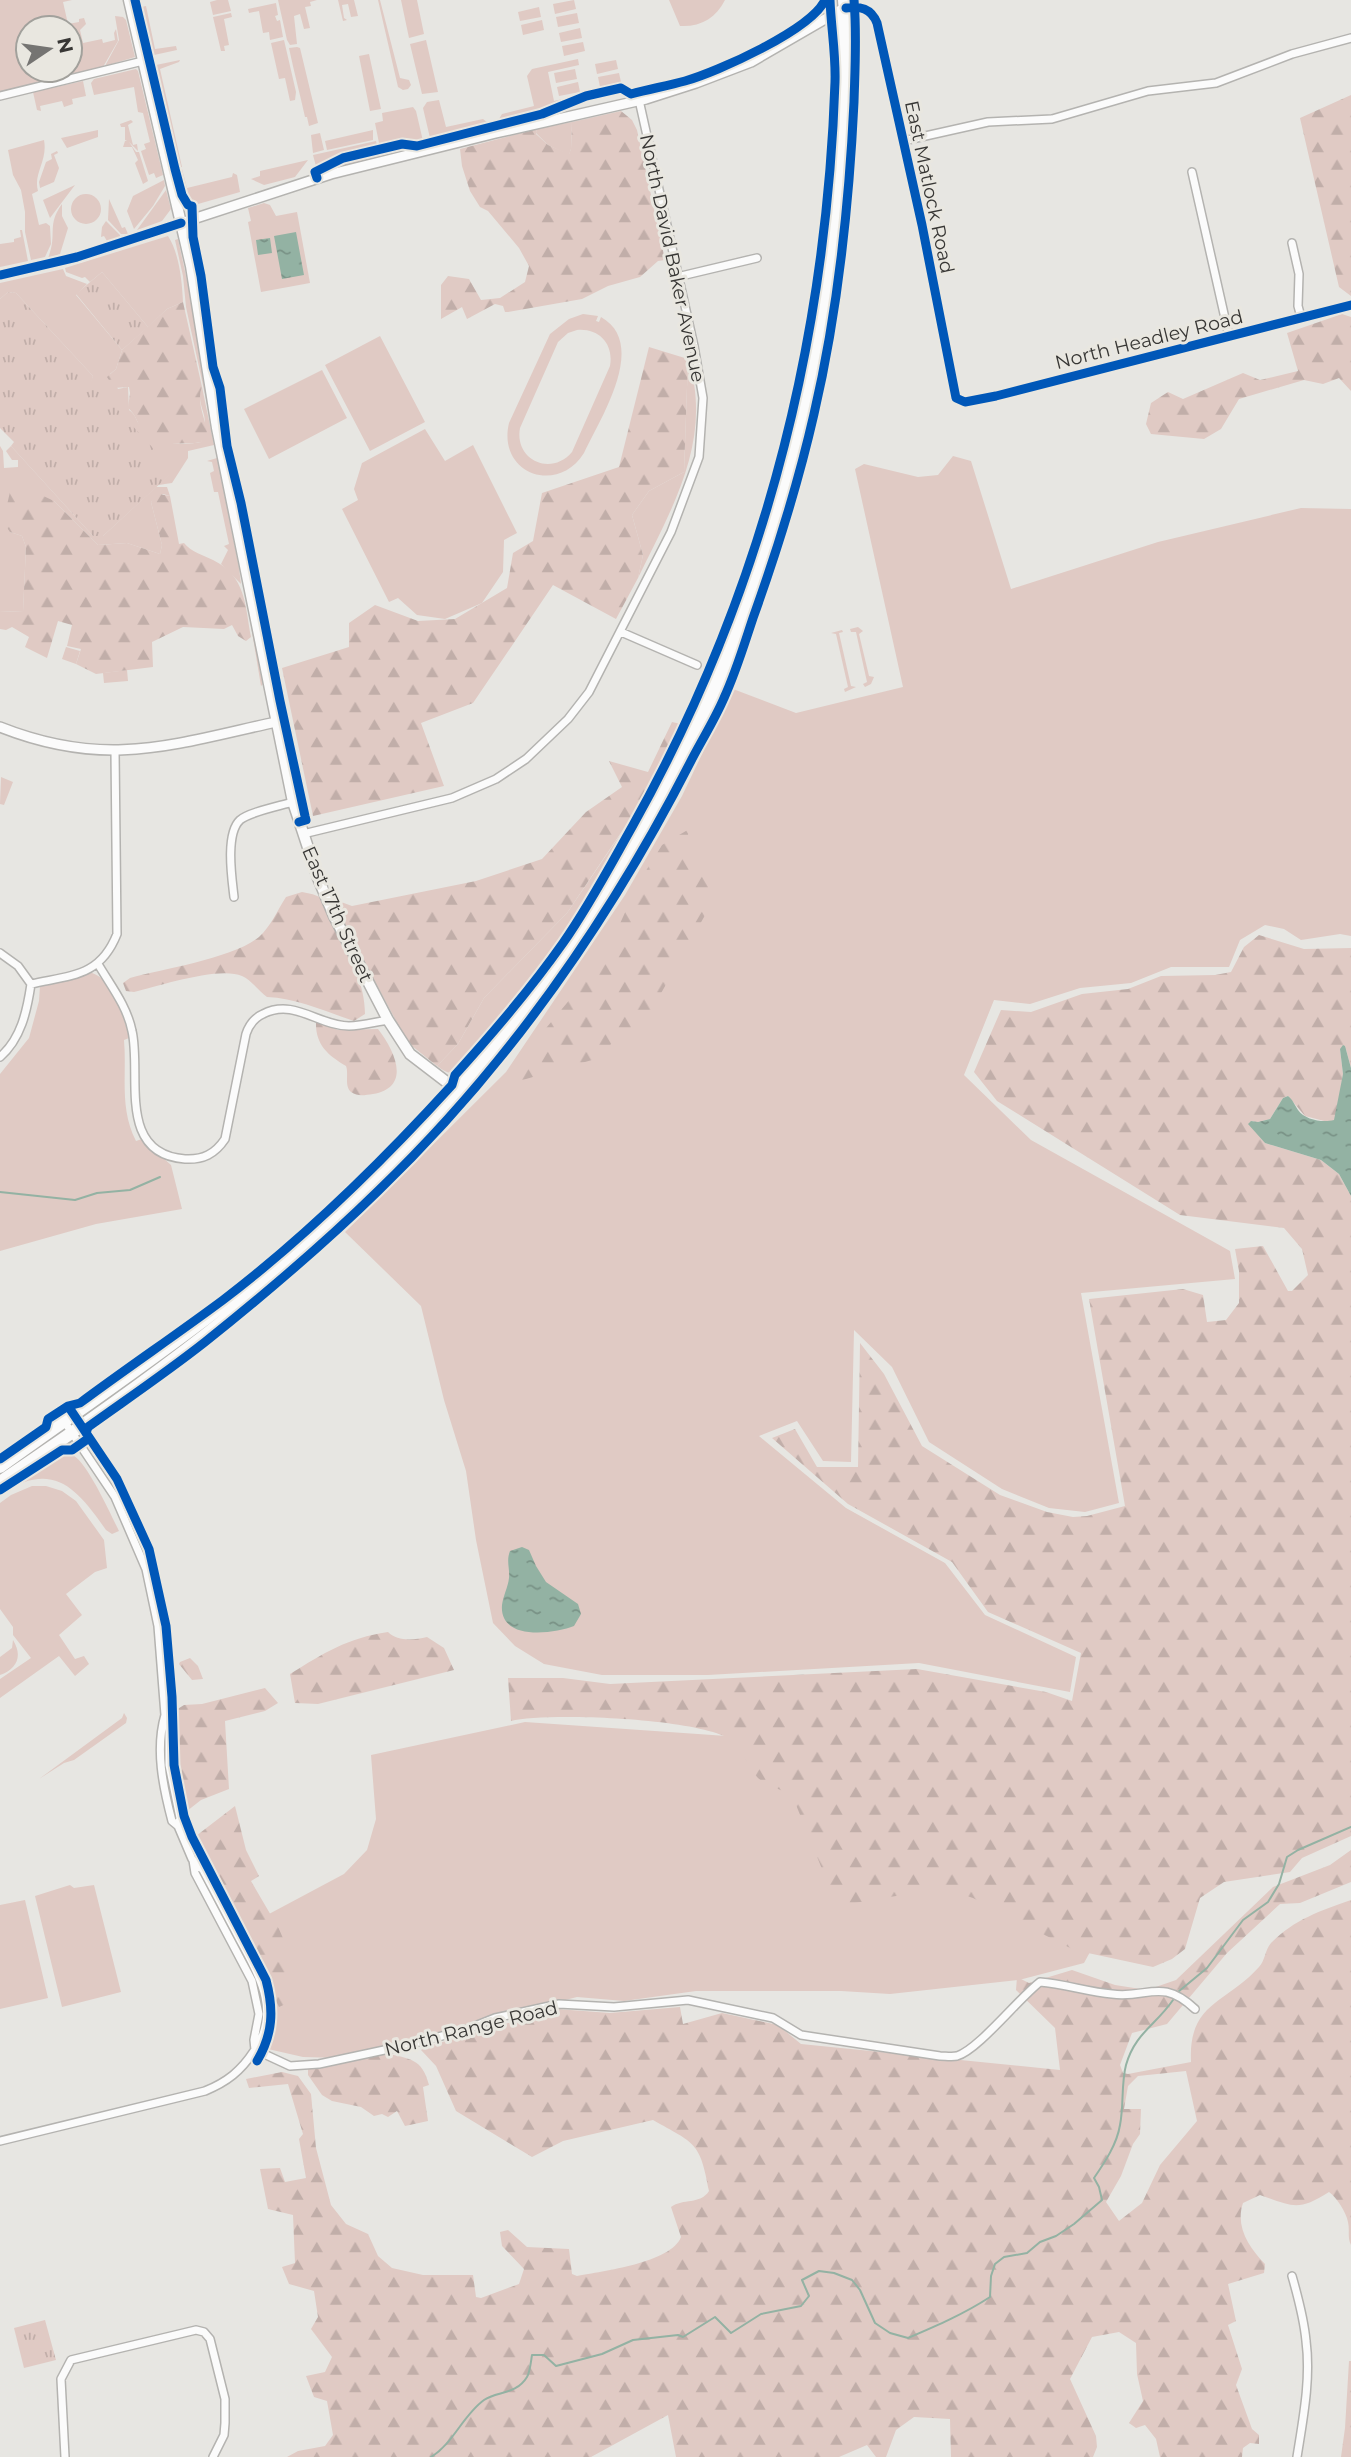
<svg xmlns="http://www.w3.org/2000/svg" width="1351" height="2457" font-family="Montserrat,sans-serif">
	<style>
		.grass { fill: #e0cac4; fill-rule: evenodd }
		.forest { fill: url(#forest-firs); fill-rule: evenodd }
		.park { fill: url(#park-tufts) }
		.water { fill: url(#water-ripples) }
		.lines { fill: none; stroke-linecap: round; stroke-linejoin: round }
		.stream { stroke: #93b2a3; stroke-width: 2 }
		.minor-casing { stroke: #b4b3b0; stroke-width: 10 }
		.tertiary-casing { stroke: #b4b3b0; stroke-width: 12 }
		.secondary-casing { stroke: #b4b3b0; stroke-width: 13 }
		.trunk-casing { stroke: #b4b3b0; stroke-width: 16 }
		.minor { stroke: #fbfbfb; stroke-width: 7 }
		.tertiary { stroke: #fbfbfb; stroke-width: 9 }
		.secondary { stroke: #fbfbfb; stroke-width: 10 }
		.trunk { stroke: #fbfbfb; stroke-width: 12 }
		.cycleway-casing { stroke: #e9e7e0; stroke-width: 13 }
		.cycleway { stroke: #0057b8; stroke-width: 9 }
		.labels { text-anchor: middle; stroke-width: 6; stroke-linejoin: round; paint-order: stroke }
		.street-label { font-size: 19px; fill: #383735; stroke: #e9e7e0 }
	</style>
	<defs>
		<pattern id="forest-firs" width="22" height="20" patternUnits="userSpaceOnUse" patternTransform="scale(1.75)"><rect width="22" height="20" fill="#e0cac4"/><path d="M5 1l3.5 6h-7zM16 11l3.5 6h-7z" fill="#c1aea9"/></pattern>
		<pattern id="park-tufts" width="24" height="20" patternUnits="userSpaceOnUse" patternTransform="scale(1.75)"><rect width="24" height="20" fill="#e0cac4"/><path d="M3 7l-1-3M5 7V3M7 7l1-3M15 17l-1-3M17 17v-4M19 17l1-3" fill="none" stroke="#c1aea9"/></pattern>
		<pattern id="water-ripples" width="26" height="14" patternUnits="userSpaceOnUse" patternTransform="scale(1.75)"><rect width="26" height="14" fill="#93b2a3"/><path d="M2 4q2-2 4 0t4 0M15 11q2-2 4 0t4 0" fill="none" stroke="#799286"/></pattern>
	</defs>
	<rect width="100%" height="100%" fill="#e7e6e2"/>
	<path class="grass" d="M0,0h72l-9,2 5,22 11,-2v-3l5,-1 2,6 -6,6 3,13 19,-4 1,4 12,-3 -1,-7 2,-4 2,12 -15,26 -103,25zM28,28h42v42h-42z
		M217,0h11l3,11 -18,4 -3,-13z
		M278,0h39l-7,2 1,4 -6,1 5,21 -6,1 -4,-15 -6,2 3,28 -7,1 -3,-5z
		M338,0h16l4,16 -7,1 -3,-13 -6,1 2,13 3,2 -4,1z
		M378,0h2l20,78 9,2 2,5 -3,4 -5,1 -5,-3z
		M401,0h16l7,34 -15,4z
		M574,0l2,9 -21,5 -2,-10z
		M669,0h56c-9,18 -24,27 -45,26z
		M276,3l2,12 -3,1 2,5 3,-1 3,17 -13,3 -1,-8 -6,1 -4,-22 -10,2 -1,-4z
		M146,6l9,43 21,-3 1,4 -23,5 -6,-1 -11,-46z
		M539,7l2,10 -21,4 -2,-9z
		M231,13l1,4 -8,2 5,26 -5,1 1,5h-4l-8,-34z
		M577,13l2,10 -21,4 -2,-10z
		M115,16l8,1 3,3 9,37 -30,9 14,-26z
		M542,20l2,10 -21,5 -2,-10z
		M580,28l2,10 -21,4 -2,-9z
		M284,40l12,52 -1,8 -5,1 -5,-23 -6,1 -8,-36z
		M426,40l12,52 -16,2 -12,-50z
		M583,42l2,9 -21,5 -2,-10z
		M297,47l3,1 18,75 -9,3 -2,-9h-2c-5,-23 -11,-45 -16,-69z
		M369,54l12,55 -11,2 -11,-55z
		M578,59l1,6 -31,7 6,29 26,-6 -32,16 -47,13 -2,-5 3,-5 32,-8 -7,-30 5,-7z
		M180,60l-1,2 -19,7 22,98 -6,1 -24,-99 4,-4z
		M616,60l2,9 -21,5 -2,-10z
		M136,69l2,2 25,104 -7,3 -2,-5 -5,2 -8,-24 5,-2 -2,-5 6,-2 -7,-29 -5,-1 -4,-25 -40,8 -3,-12 3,-4z
		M575,69l2,10 -21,4 -2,-10z
		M619,73l2,9 -21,5 -2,-10z
		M83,81l3,15 -14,3 1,5 -9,3 -2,-6 -22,5 1,5 -4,-1 -4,-18z
		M578,82l2,10 -21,4 -2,-9z
		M439,100l7,27 37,-8 5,4 -1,6 -54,13 -3,-4 -7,-30 4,-6z
		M413,107l3,4 7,30 -2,3 -9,2 -7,-3 -25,5 -5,-25 8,-2 -1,-8z
		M131,120l2,2 -5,3 5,20 4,-1 1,7 -9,-9 7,10h3l9,29 -5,3 -8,-21 3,-3 -6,-13h-9l2,-6h2l-2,-1v-13h-4l-1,-3z
		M572,122l-1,27 -2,6 -21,-10 -12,-12 1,-4z
		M98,130v7l-31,11 -6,-10z
		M373,130v10l-46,10 -2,-9z
		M320,133l4,17 -11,3 -2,-18z
		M44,140c4,21 -11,33 -6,51l-6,3 7,31 7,-2 4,3 1,18 -6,13 -14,3 -6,-28v-20l-4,-22 -8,-15 -5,-25z
		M376,141l2,8 -36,9 -25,12 -4,-15z
		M57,151l1,2 -4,2 5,13 -5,14 -14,6 -1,-6 7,-20 6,-3 -1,-5z
		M378,151l2,6 -47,11v3l-15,4 -1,-2 11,-4 14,-9z
		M308,160l-13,17 -31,8 -13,-6 9,-3v-5z
		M182,169l5,19 45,-11 1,-4 4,2 3,17 -49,14 -6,-8 -8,-25v-3z
		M164,180l1,6 -12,20 -19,23 -7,-18 6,-15z
		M75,185l-25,33 -7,-18z
		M166,190l5,19 -9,12 -25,9z
		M71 209a15 15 0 1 1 30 0a15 15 0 1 1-30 0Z
		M109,199l13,29 3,-1 3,7h-7l-13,-14z
		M264,203l6,2 6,11 21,-4 13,71 -49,9 -13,-70 3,-1 -3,-13z
		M62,204v12l6,12 -8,26 -12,4c10,-24 -2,-32 14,-54z
		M106,221l14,14v2l-13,4 -3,-5 -3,1 1,-10z
		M20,230h2l6,31 -28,6v-23l14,-2v-3l7,-2z
		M168,236c11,17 14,44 15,66l-16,7 -19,18 -46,-55 -12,10 -5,-5 -3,1 -16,-6 -1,-4z
		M178,239l19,88 20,123 -31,-143 -3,-31 -8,-36z
		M63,269l3,7 21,8 -11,11 46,55 -6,19 -6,5 8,15 10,-2 1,23c7,5 6,8 10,14 12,20 42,22 62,18 1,-6 4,-13 4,-19 0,-13 -9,-22 -3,-36l12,58 -26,6v7l-16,25 -14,2 15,-14 -83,-87 3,-8 -77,-83 -8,-1 -8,7v-16z
		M583,314l15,2 -2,5 3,1 2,-5c48,27 -1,102 -17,136 -27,43 -87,20 -75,-30l41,-89 19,-15zM577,330c22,-2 37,14 33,36l-38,86c-21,25 -58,8 -52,-24l38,-86 10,-9z
		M380,336l45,86 -55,29 -45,-86z
		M688,359c26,80 -16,149 -50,219l5,-23 -11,-40 17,-24 35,-19z
		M322,370l25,48 -78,41 -25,-50z
		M425,429l20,32 28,-16 44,88 -13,7 -1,32 -21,31 -37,16 -28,-4 -19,-17 -9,4 -47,-93 16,-9 -4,-11 8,-26z
		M0,446l3,5 1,17 14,-1v-7h-6l-6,-9 5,-5 82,90h10l53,-49h11l3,9 -7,-2 -12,8 11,43 -2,9 -33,-11 -29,2 -44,-44 -44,31 12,4 4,11 -3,64 -23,1z
		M953,456l18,5 40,128 147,-47 143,-34 50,1v427l-11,-2 -39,6 -17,-11 -19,-4 -25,15 -11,27h-58l-40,16 -51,5 -50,16 -36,-4 -30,75 67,65 199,111 5,28 -154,14 38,210 -34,9 -36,-4 -47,-19 -73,-47 -37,-75 -38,-37 -3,132 -28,-1 -26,-40 -38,15 87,72 99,55 40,52 91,42 -6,35 -151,-29 -211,12h-106l-58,-11 -29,-18 -22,-23 -17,-83 -10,-69 -22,-71 -23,-94 -76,-74 161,-160 119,-177 57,-99 51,-107 63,24 107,-26 -48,-218 9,-5 54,13 20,-2z
		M217,458l22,110 2,16 -20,-20 7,-14 -4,-4 5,-2 -11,-52h-4l-4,-19 4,-2 -2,-9 -5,-1z
		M242,572l21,112 -2,2z
		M858,627l5,4 -4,3 10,42 5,1 -3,7 -6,3 -2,-3 4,-2 -11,-50h-5l-1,-3z
		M842,630l1,2 -4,1 12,53 5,1 -11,5 -1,-3 4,-2 -12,-53 -5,-1z
		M66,647l14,4 -4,13 -14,-5z
		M127,670l1,11 -24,2 -1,-10z
		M1,777l12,5 -9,23 -4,-1z
		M639,807l-70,121 -24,37 -85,104c-10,7 -14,3 -23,-3l21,-22 26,-46 83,-85z
		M92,973c19,5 33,46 37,65l-5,2c3,35 -5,68 12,101l6,-2 29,26 11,44 -86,15 -96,27v-177l29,-36 10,-37 1,-15z
		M63,1453c4,1 7,1 11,3 14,8 37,59 45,75l-7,3 -6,-4c-31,-44 -53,-69 -106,-36v-2z
		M32,1486h14l16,5 14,10 28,39 3,28 -12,4 -29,22 16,21 -23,20 16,24 9,-3 5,8 -14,12 -16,-20 -59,42v-19l31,-21 -18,-23v-8l-13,-18v-106l11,-8z
		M13,1640c10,16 4,29 -13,35v-18l12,-9z
		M124,1713l3,5 -1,5 -52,37 -10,3 -25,16 83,-61z
		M525,1722l216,15 210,147 139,68 -6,11 -65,17 -129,14 -49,-3h-145l-72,10 -47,-4 -238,61 -36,-1 -35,-8 6,-30v-34l-31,-57 101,-54 23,-24 9,-31 -5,-64z
		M70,1885l4,3 20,-3 27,107 -59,15 -27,-111z
		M25,1900l23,98 -48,11v-104z"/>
	<path class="forest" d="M1351,95v201l-12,-9 -39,-169z
		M621,111l11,9 5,10 28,130 -7,1 -18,16 -32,9 -26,13 -74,13h-3l-2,-6 -8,-2 -28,15 -5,-12 -21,12v-34l7,-9 21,3 12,21 19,-2 25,-16 4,-16 -10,-18 -31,-37 -8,-4 -10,-16 -8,-25 -2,-17 77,-20 -1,5 12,11 21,9 2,-5 1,-27z
		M183,302l19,85c-6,15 3,30 5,45l-6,10 -6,1c-22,0 -44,5 -55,-16 -4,-8 -5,-13 -12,-19l2,-15 -1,-6 -15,1 -7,-11 9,-8 6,-19 45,-41z
		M1342,314l9,3v74l-12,-13 -16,6 -19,-4 -65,19 -18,30 -17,10 -53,-5 -5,-10 5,-21 17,-11 15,7 60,-26 17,7 38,-9 -11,-38z
		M649,347l39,12 -4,113 -35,19 -17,24 11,40 -5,23 -22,41 -63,-34 -80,118 -52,20 23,63 -131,30 -31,-148 67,-21v-24l26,-18 43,16 37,-2 52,-31 6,-35 20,-12 9,-48 77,-26z
		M10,492l27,1 17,8 44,44 29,-2 33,11 2,-9 -11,-43 8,-8 11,2 9,48 5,-1c7,9 19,12 29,17 33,16 32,45 38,77l-5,4 -8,-5 -6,-11 -8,4 -41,-2 -31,15 1,25 -57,7 -20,-10 5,-15 -14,-3 5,-21 -14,-4 -11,37 -22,-11 4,-10 -17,-10 -6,3 -6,-1v-17l23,-1 3,-64 -4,-11 -12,-4 -7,-10z
		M672,722l9,2 -30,64 -84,125 -83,85 -26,46 -21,22 -25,-20 -11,-16 -48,-89 -20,-42 19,7 124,-25 66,-22 44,-47 36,-25 -13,-26 39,11z
		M691,828c-5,9 -11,32 1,39 3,2 28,8 34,11l-75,133 -59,49 -73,21 23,-48 39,-47 31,-45 27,-59 23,-37z
		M302,892c10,2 19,3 25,12 5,7 7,18 11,26 12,27 27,54 27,84l-11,7c-28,-9 -57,-23 -87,-24 -8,-6 -17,-18 -25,-21 -23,-10 -83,10 -108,16l-8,-1 -3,-8 7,-5c33,-9 104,-20 129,-41 12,-11 18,-26 27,-40z
		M1259,935l45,14 47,-1v120l-6,-22 -5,3 3,25 -6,43 -3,4 -6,1 -23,-6 -17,-20 -5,2 -13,21 -12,3 -7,-1 14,22 56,17 18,14 12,22v640l-49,22 -12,14 -66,10 -24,16 -15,51 -13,10 -19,8 -79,-17 -101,-52 -30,-10 -106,18 -45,-111c-10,-5 -26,-10 -34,-17 -10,-10 -14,-27 -24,-36 -26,-24 -188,-30 -223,-21l-3,-43h55l47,6 307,-15 129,23 26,9 9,-48 -93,-41 -36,-50 -104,-58 -76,-66 23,-9 22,38h41l2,-124 24,31 38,72 78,49 47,17 26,5 14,-1 38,-10 -36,-207 94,-10 20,6 4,27 19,-2 13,-17v-32l-4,-22 28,-3 25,45h4l16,-16 -6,-26 -18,-21 -104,-13 -183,-114 -23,-29 27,-62 30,2 51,-18 46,-5 33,-13 54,-1 16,-3 13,-25z
		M316,1021l22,9 40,-1c17,22 34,58 -5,65 -8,1 -15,3 -22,-2 -7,-6 -2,-18 -5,-26 -19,-11 -31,-22 -30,-45z
		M388,1632c10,10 26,8 39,5l17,11 10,22 -136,34 -23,-1 -5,-29c34,-21 57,-36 98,-42z
		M190,1658l8,8 5,13 -11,1 -13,-16 1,-2z
		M265,1688l13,15 -13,8 -40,10 4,68 -28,11 -14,11 -9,-48 -2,-53 8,-5 18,-1z
		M235,1806l11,44 13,26 -8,5 28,48 19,44 -15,5 7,24 -11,5 -83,-171z
		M1351,1850v32l-51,21 -20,1 -53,49 -60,71 -35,9 -12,32 3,8 5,1 63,-12c-3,-60 35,-58 68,-95 6,-6 6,-17 12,-24 24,-24 49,-32 80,-43v345c-4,-8 -1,-15 -3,-23 -2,-10 -11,-24 -19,-30 -31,20 -37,14 -69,3l-17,8c-8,24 6,44 22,61l-1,9 -36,11 8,37 -8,4 14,44 -6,16 16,44 7,6v9l-9,-1 -7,5 -1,9h-82l-4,-18 -11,-14 -9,3 -7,-5 14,-22 -6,-27 -1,-31 -17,-11 -27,5 -22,42 26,57 1,11 -4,10h-142l-1,-38 -36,-2 -18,13 -10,27h-10l-9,-12 -28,12h-163l-8,-42 -77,42h-304l11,-6 27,-5 8,-11 -6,-34 -13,-4 -8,-21 19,-4 7,-15 -21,-28 7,-12 -4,-26 -25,-7 -7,-17 13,-4 -2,-48 -25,-6 -8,-40 20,-1 5,14 21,-4 -7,-39 4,-5 -15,-50 -39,4 -3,-9 36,-7 16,4 13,18 5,54 15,57 15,19 22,10 10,22 14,12 31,7h50l3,22 5,1 38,-14 5,-15 -22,-23 -2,-14 8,-2 19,17 42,2 3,25 5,2c25,-5 94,-13 104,-39l-10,-30c12,-9 29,-2 38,-16 -9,-50 -14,-47 -56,-71l-90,21 -31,16 -76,-46 -20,-45 -15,-16 4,-3 132,-38 53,4 70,-6 3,17 39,-11 56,12 23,19 259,26 -5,-42 -39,-38 1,-13 12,6 43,-13 43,15 32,5 29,-10 97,-93 57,-22zM1186,2071l11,50 -37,44 -18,38 -23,18 -13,-19 15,-26 12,-32 7,-10 1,-25h-17l4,-23 10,-10z
		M385,2053c25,6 37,5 44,32l-6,2 5,34 -23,5 -8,-15 -9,6 -6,-3 -8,2 -13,-9 -29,-6 -10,-6 -14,-20v-6z
		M1349,2361h2v96h-10l4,-29z"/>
	<path class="park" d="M102,272l46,55 -26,23 -46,-56z
		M8,292l8,1 77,83 -2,8 4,1 79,86 -71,65h-10l-82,-90 3,-4 -14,-14v-129z
		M45,2320l11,40 -32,8 -10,-40z"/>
	<path class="water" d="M296,232l8,43 -22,4 -8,-43z
		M270,238l2,15 -14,2 -2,-15z
		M1343,1045l2,1 6,22v128l-12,-22 -18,-14 -56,-17 -17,-19 3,-3 7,1 12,-3 13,-21 5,-2c5,4 6,8 10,14 7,10 25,13 36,10l9,-46 -3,-25z
		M522,1547l7,3 7,16 10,16 32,22 3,10 -7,12c-21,8 -75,15 -72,-21 1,-9 6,-18 7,-27 1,-10 -3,-17 1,-27z"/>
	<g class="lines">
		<path class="stream" d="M0,1192l75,8 22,-7 33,-3 30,-13
			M1178,1992l29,-24 36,-48 25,-18 11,-18 8,-27 11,-7 53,-23
			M431,2457c22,-13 32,-42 53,-57 13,-9 32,-5 43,-23 3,-5 4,-16 5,-22h12l12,11 46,-12 31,-14 45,-5 5,2 32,-20 16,16 30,-19 40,-8 8,-10 -7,-16 17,-9 15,2 18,7 8,10 15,33 15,10 18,5c28,-12 56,-24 82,-41l1,-21 4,-12 9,-7 23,-4 13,-11 16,-6 18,-12 28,-24 -3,-13 -5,-9c11,-16 23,-34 26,-53 4,-20 1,-41 6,-60 9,-32 30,-40 47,-65"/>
		<defs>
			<path id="minor" d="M844,8c15,-2 26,0 33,15l45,202 34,173 9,4 31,-6 355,-91
				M0,96l143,-35
				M903,141l85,-19 64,-3 96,-28 68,-8 76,-29 59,-16
				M1192,172l37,164
				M1292,243l7,31 -1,32 3,11
				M0,275l77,-18 104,-34
				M677,277l80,-19
				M621,632l76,33
				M303,834l149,-36 44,-19 30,-20 42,-40 21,-27 82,-160 28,-75 4,-59 -9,-52 -55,-246
				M234,897c-2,-18 -9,-63 6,-77 9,-8 40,-14 53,-18
				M0,953l18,13 13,18c40,-9 69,-7 86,-50l-2,-183
				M98,964c13,22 29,42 34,67 10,43 -16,123 53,128 18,1 30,-5 40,-20l21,-105c3,-9 8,-16 17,-20 31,-16 56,12 86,12 13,0 26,-4 39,-6
				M0,1057c21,-18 27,-46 31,-73
				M64,1421l51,76 31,72 12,57 7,89 4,12v38l11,53 -2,8
				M193,1860l2,13 57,108 7,33 -5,26 1,10
				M253,2053h9l28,13 29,-2 84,-18 62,-16 30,-12 64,-14 55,3 74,-7 85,18 28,17 139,21c5,0 12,1 17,0 21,-6 62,-58 83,-74 25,2 48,10 72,12 36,5 49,-17 83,15
				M0,2141l205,-50c22,-9 36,-20 49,-40 28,-40 4,-77 -16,-115 -12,-22 -23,-44 -35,-66l-11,-11 -14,-33 -6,-5c-9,-34 -17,-72 -7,-106
				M1292,2276c6,21 12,43 14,65 5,38 -3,78 -9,116
				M65,2457l-4,-78 10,-19 125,-30 8,2 6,7 15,60v24l-1,12 -11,22"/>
			<path id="tertiary" d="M181,223l150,-49 165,-41 150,-34 50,-16 55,-21 93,-54
				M0,727c106,42 171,18 276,-5"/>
			<path id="secondary" d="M129,0l62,266 26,162 76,374 25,76 16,38 54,104 22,34 47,36"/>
			<path id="trunk" d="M0,1467c114,-82 232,-160 336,-256 258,-238 430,-562 485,-908 10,-64 16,-128 18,-193 1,-29 0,-58 0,-88l5,-14
				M0,1482c139,-94 277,-194 395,-314 248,-250 409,-585 446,-935 5,-51 8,-102 9,-153 0,-18 1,-36 0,-54 -1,-9 -6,-16 -6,-26"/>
		</defs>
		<use href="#minor" class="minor-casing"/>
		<use href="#tertiary" class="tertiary-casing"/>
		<use href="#secondary" class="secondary-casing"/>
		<use href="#trunk" class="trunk-casing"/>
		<use href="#minor" class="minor"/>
		<use href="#tertiary" class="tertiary"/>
		<use href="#secondary" class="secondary"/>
		<use href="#trunk" class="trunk"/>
		<defs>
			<path id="cycleway" d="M135,0l40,169 7,26 6,10 4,1 1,31 8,39 12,91 7,21 7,58 14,57 39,198 25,115 1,4 -7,2
				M846,8c14,-2 25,0 31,15l45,202 34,173 9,4 31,-6 355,-91
				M317,178l-2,-6 28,-14 59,-14 15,2 125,-32 44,-18 35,-8 10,6c18,-5 36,-8 54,-13 32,-9 126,-51 140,-81
				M0,275l77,-18 104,-34
				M68,1406l49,73 32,70 17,77 6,71 2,68 10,51 8,21 74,143c8,30 7,54 -9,81
				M86,1433l2,-6c39,-28 79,-55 117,-85 60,-48 119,-98 173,-151 130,-125 233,-273 314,-432 11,-21 23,-40 32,-61 12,-26 20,-53 29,-80 24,-67 45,-134 61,-204 24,-103 35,-207 40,-312 1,-35 3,-67 0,-102
				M0,1459l46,-32 2,-8 20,-13 12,-3c47,-35 96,-68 143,-103 84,-64 158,-137 229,-215l3,-10c38,-42 75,-85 108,-132 26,-37 47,-77 69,-116 130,-232 194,-480 203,-745 1,-27 -4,-55 -5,-82
				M0,1490l62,-40h10l17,-12"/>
		</defs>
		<use href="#cycleway" class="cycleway-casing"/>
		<use href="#cycleway" class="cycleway"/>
	</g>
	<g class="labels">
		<g class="street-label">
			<text transform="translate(930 187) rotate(78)" y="7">East Matlock Road</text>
			<text transform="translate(673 258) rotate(78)" y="7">North David Baker Avenue</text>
			<text transform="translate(1149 339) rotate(-14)" y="7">North Headley Road</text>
			<text transform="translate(338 914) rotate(66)" y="7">East 17th Street</text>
			<text transform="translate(471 2028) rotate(-14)" y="7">North Range Road</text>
		</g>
	</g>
	<g transform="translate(49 49) rotate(77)"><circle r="33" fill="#e9e7e0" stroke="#a2a19c" stroke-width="2"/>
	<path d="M0-5L12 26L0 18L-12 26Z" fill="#757472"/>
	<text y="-10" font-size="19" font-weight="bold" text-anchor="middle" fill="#383735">N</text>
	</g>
</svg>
